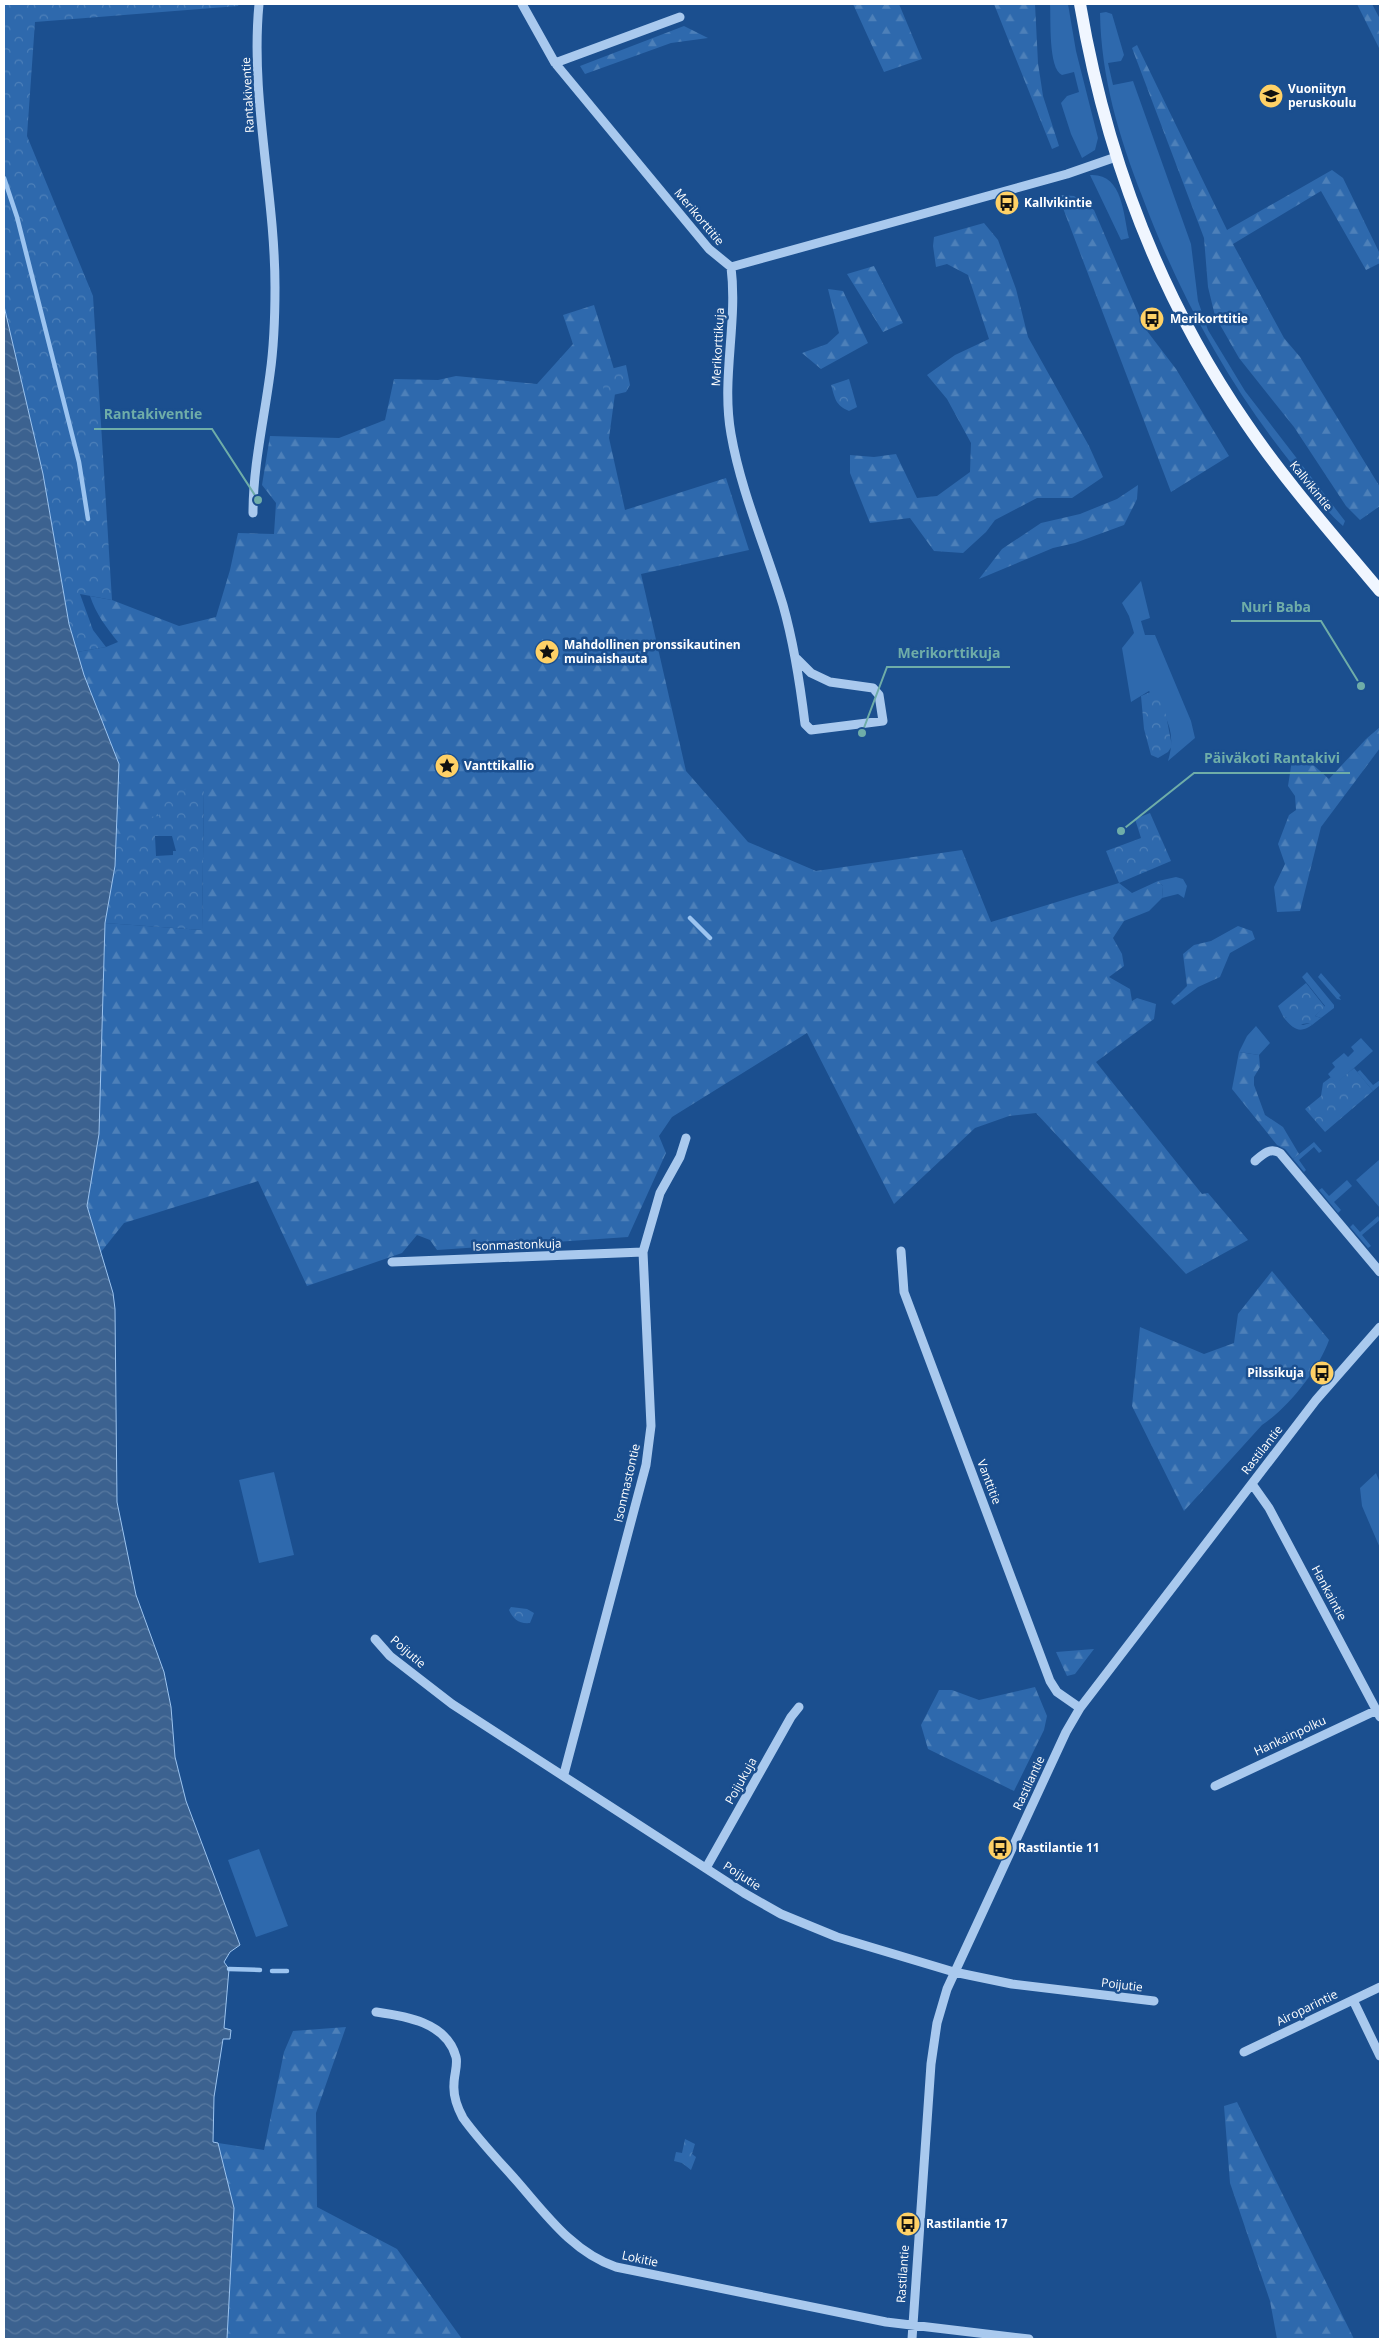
<svg xmlns="http://www.w3.org/2000/svg" width="1384" height="2343" font-family="'Open Sans',sans-serif">
	<style>
		.green { fill: #2e69ad }
		.forest { fill: url(#forest-firs) }
		.park { fill: url(#park-crowns); fill-rule: evenodd }
		.water { fill: url(#water-waves); stroke: #9cc4f0 }
		.lines { fill: none; stroke-linecap: round; stroke-linejoin: round }
		.stream { stroke: #9cc4f0; stroke-width: 4.5 }
		.minor { stroke: #a9c9ee; stroke-width: 9 }
		.major { stroke: #f0f6ff; stroke-width: 12 }
		.labels { text-anchor: middle; stroke-width: 5; stroke-linejoin: round; paint-order: stroke }
		.poi-label { font-size: 12px; font-weight: bold; fill: #fff; stroke: #1b4f8f; text-anchor: start }
		.street-label { font-size: 12px; fill: #fff; stroke: #1b4f8f }
		.leader { fill: none; stroke: #6fada8; stroke-width: 2 }
		.callout-dot { fill: #6fada8; stroke: #1b4f8f; stroke-width: 2 }
		.callout-label { font-size: 14px; text-anchor: middle; font-weight: bold; fill: #6fada8; stroke: #1b4f8f; stroke-width: 5; stroke-linejoin: round; paint-order: stroke }
	</style>
	<defs>
		<pattern id="forest-firs" width="22" height="20" patternUnits="userSpaceOnUse" patternTransform="scale(1.25)"><rect width="22" height="20" fill="#2e69ad"/><path d="M5 1l3.5 6h-7zM16 11l3.5 6h-7z" fill="#4d80b9"/></pattern>
		<pattern id="park-crowns" width="20" height="18" patternUnits="userSpaceOnUse" patternTransform="scale(1.25)"><rect width="20" height="18" fill="#2e69ad"/><path d="M2 6a3 3 0 1 1 6 0M12 15a3 3 0 1 1 6 0" fill="none" stroke="#4d80b9"/></pattern>
		<pattern id="water-waves" width="16" height="10" patternUnits="userSpaceOnUse" patternTransform="scale(1.25)"><rect width="16" height="10" fill="#3c6290"/><path d="M0 5q4-4 8 0t8 0" fill="none" stroke="#597aa1"/></pattern>
	</defs>
	<rect width="100%" height="100%" fill="#1b4f8f"/>
	<path class="green" d="M1050,4h18l8,47 22,87 -3,12 -13,8 -11,-24 -10,-31 6,-7 12,-4 -5,-20 -12,3c-14,-6 -11,-57 -12,-71z
		M1106,12l6,2 12,41 -3,6 -13,2 5,22 20,-4 58,163 7,57 10,29 37,61 100,130 -2,5c-19,-16 -33,-39 -48,-58 -66,-82 -116,-173 -153,-272 -23,-59 -41,-119 -42,-183z
		M1090,175c33,-2 33,39 39,63l-8,2z
		M1141,581l9,37 -9,3 4,14h10l36,86 4,17 -27,23c9,-30 -2,-46 -19,-70l-18,11 -9,-54 12,-15 -5,-17 -7,-13z
		M1176,877l7,2 4,7 -3,12 -6,-4 -16,4 1,-12 -5,-5z
		M1307,972l27,33v3l-13,10 -6,-2 10,-10 -23,-29z
		M1321,973l20,23 -2,1 2,3 -4,-1 -19,-22z
		M1286,1017l17,8 7,-2 2,2c-12,9 -19,4 -28,-7z
		M1256,1026l14,17 -11,12 -20,-3 8,-16z
		M1361,1038l12,13 -37,33 -8,-10 7,-7 -3,-4 12,-10 4,4 6,-6 -3,-4z
		M1360,1070l13,15 7,-5v5l-7,6 -16,-19z
		M1314,1142l8,9 -3,2 -5,-6 -15,13 7,10 -2,2 -11,-13z
		M1380,1159v49l-24,-28z
		M1347,1180l5,6 -18,16 7,8 -3,3 -19,-23 3,-2 7,8z
		M1378,1216l2,4 -18,15 9,11 -3,2 -18,-21 3,-3 7,8z
		M274,1472l20,83 -35,8 -20,-83z
		M1376,1473l4,10v65l-18,-42 -2,-18z
		M259,1849l29,77 -32,11 -28,-77z"/>
	<path class="forest" d="M853,4h46l23,55 -38,13z
		M994,4h41l3,59 5,33 16,50 -7,3z
		M1357,4h15l8,15v31z
		M684,26l24,12 -37,5 -86,31 -5,-8z
		M1137,45l90,185 105,-60 11,8 37,76v9l-14,7 -45,-79 -88,53 51,94 16,19 80,130v19l-20,14 -14,-14 -52,-79 -55,-69 -24,-42 -7,-29 -4,-49 -72,-190z
		M1058,195l16,1 20,14 50,117 32,42 53,87 -58,36z
		M984,223l14,17 18,49 12,48 61,109 14,31 -31,21h-35l-42,22 -9,12 -23,21 -29,-2 -24,-33 -40,5 -20,-50v-18l24,2 22,-3 21,44 20,-2 33,-24 1,-29 -24,-44 -20,-24 28,-20 34,-16 -21,-64 -21,-11 -11,3 -3,-21 1,-9z
		M874,266l29,57 -20,9 -36,-58z
		M828,289l15,2 25,52 -47,26 -19,-16 25,-9 12,-11z
		M594,305l23,74 -8,59 16,72 101,-32 23,72 -108,24 45,197 62,71 68,29 146,-21 29,72 128,-39 13,10 26,-12 5,5 -1,12 -13,13 -25,10 -11,17 9,16 2,12 -15,11 21,12 2,12 5,-3 19,6 -2,15 -58,43 106,132 6,-1 40,47 -62,34 -150,-161 -27,3 -34,12 -81,76 -87,-171 -135,84 -13,19 7,17 -38,84 -191,13 -7,-10 -13,-5 -15,18 -95,33 -49,-105 -134,42 -23,29 -14,-46 12,-72 6,-211 97,7 2,-142 -45,28 -22,18h-21l-32,-159 -7,-23 29,-5 12,-5c-12,-15 -22,-28 -28,-46l22,4 67,26 37,-9 14,-47 8,-37 36,1 2,-31 -14,-18 8,-49 69,2 46,-18 9,-41 44,1 18,-4 81,8 36,-40 -10,-29z
		M1138,485l-1,14 -13,26 -49,18 -22,5 -74,31 23,-30 39,-26 39,-9 37,-15z
		M1380,727v21l-59,79 -21,84 -23,1 -3,-25 11,-23 -7,-20 11,-29 7,-5 -1,-14 -7,-10 4,-26 8,-7 29,26 37,-40z
		M1238,926l14,5 3,8 -25,14 -10,24 -22,10 -24,18 -3,-3 16,-16 -4,-32 11,-9 17,-4z
		M1239,1052l20,3 1,12 -6,10v8l11,30 18,12 16,27 -6,5 -8,-10 -8,-4 -45,-56z
		M1272,1271l57,69c-10,29 -41,68 -67,85l-78,86 -52,-105 8,-79 64,27 30,-11 4,-29z
		M1094,1649l-19,25 -8,2 -11,-24z
		M1035,1687l12,29 -3,14 -30,61 -86,-42 -7,-24 18,-35h13l27,10z
		M346,2027l-30,86 1,94 80,42 65,90h-235l7,-131 -16,-65 46,7 20,-98 9,-21z
		M1237,2102l117,237h-77l-7,-38 -40,-118 -6,-77z"/>
	<path class="park" d="M4,4h235l-1,2 -203,16 -8,114 66,160 19,304 -32,-6 13,36 13,17 -29,5 -8,-28 -26,-150 -39,-168z
		M626,365l4,20 -4,7 -17,4 -4,-2 -6,-22z
		M849,379l8,28 -8,4c-14,-6 -14,-13 -18,-26z
		M1155,690l11,25 6,31 -4,6 -10,6 -7,-3 -7,-26 -3,-33z
		M204,787l-2,143 -97,-7 10,-57 1,-32h21l2,-16 20,-2 1,-24zM155,836h17l4,15h-3v4l-17,1z
		M1150,813l21,48 -52,22 -13,-32 35,-13 -6,-19z
		M1306,983l19,24 -10,9 6,2 -9,7 -3,-2 -13,2 -10,-8 -2,1 -6,-12z
		M1354,1068l19,23 -48,41 -20,-23 16,-13 2,-13 8,-6 5,6z
		M511,1607l16,2 7,4 -4,10c-11,1 -17,-4 -21,-13z
		M685,2139l10,5 -3,10 4,3 -5,13 -9,-7 -8,-2 2,-9 6,1z"/>
	<path class="water" d="M4,306l39,168 26,150 15,51 35,89 -4,102 -10,57 -6,211 -12,72 26,87 2,16 2,193 19,93 28,77 7,35 4,50 11,44 54,144 -10,7 -6,10 5,7 -5,59 7,2 -1,9h-7l-9,58 -1,45 5,1 16,65 -7,131h-223z"/>
	<g class="lines">
		<path class="stream" d="M4,178l13,39 62,245 9,57
			M690,918l20,20
			M229,1969l31,1
			M272,1971h15"/>
		<path class="minor" d="M522,4l33,59 154,186 22,18 336,-93 49,-17
			M555,63l125,-46
			M731,267c7,56 -10,111 0,167 10,58 35,114 52,171 11,39 17,78 22,119l6,6 72,-9 -4,-26 -6,-7 -43,-6 -19,-9 -14,-14
			M253,513c0,-47 11,-93 17,-139 4,-28 5,-58 5,-87 0,-94 -25,-189 -16,-283
			M1255,1161c8,-7 15,-14 25,-8l100,119
			M901,1251l3,41 146,389 7,11 23,16
			M392,1262l251,-10
			M1252,1484l17,24 111,209
			M375,1639l15,17 62,48 292,189 37,21 56,23 117,35 58,12 142,17
			M564,1774l82,-309 5,-39 -8,-174 17,-59 20,-36 6,-19
			M1215,1786l162,-76
			M706,1868l85,-151 8,-10
			M1353,2000l27,56
			M376,2012c28,4 71,10 80,45 2,8 -2,18 -2,27 -1,12 3,23 9,34 15,21 34,41 52,61 30,34 57,73 101,88l270,55 143,17
			M1244,2052l136,-65
			M912,2339l19,-275 6,-41 10,-34 119,-257 14,-24 236,-308 64,-73"/>
		<path class="major" d="M1080,4c26,152 78,291 166,419 40,59 88,113 134,168"/>
	</g>
	<defs>
		<symbol id="school-disc" viewBox="-11 -11 22 22"><circle r="9.5" fill="#ffd166" stroke="#1b4f8f"/><path d="M0-5L7-2L0 1L-7-2ZM-4 1L0 2.5L4 1V4Q0 6-4 4Z" fill="#111"/></symbol>
		<symbol id="bus-disc" viewBox="-11 -11 22 22"><circle r="9.5" fill="#ffd166" stroke="#1b4f8f"/><path d="M-5-6H5V4H4V6H2V4H-2V6H-4V4H-5ZM-3.5-4V0h7V-4ZM-3.5 1.2v1.5H-2V1.2ZM2 1.2v1.5H3.5V1.2Z" fill="#111"/></symbol>
		<symbol id="sight-disc" viewBox="-11 -11 22 22"><circle r="9.5" fill="#ffd166" stroke="#1b4f8f"/><path d="M0-6L1.8-2.2L6-1.7L2.9 1.2L3.7 5.4L0 3.3L-3.7 5.4L-2.9 1.2L-6-1.7L-1.8-2.2Z" fill="#111"/></symbol>
	</defs>
	<g fill-rule="evenodd">
		<use href="#school-disc" x="1257" y="82" width="28" height="28"/>
		<use href="#bus-disc" x="993" y="189" width="28" height="28"/>
		<use href="#bus-disc" x="1138" y="305" width="28" height="28"/>
		<use href="#sight-disc" x="533" y="638" width="28" height="28"/>
		<use href="#sight-disc" x="433" y="752" width="28" height="28"/>
		<use href="#bus-disc" x="1308" y="1359" width="28" height="28"/>
		<use href="#bus-disc" x="986" y="1834" width="28" height="28"/>
		<use href="#bus-disc" x="894" y="2210" width="28" height="28"/>
	</g>
	<g class="labels">
		<g class="poi-label">
			<text x="1288" y="93">Vuoniityn<tspan x="1288" dy="14">peruskoulu</tspan></text>
			<text x="1024" y="207">Kallvikintie</text>
			<text x="1170" y="323">Merikorttitie</text>
			<text x="564" y="649">Mahdollinen pronssikautinen<tspan x="564" dy="14">muinaishauta</tspan></text>
			<text x="464" y="770">Vanttikallio</text>
			<text x="1304" y="1377" text-anchor="end">Pilssikuja</text>
			<text x="1018" y="1852">Rastilantie 11</text>
			<text x="926" y="2228">Rastilantie 17</text>
		</g>
		<g class="street-label">
			<text transform="translate(248 95) rotate(-93)" y="4">Rantakiventie</text>
			<text transform="translate(699 217) rotate(50)" y="4">Merikorttitie</text>
			<text transform="translate(718 347) rotate(-87)" y="4">Merikorttikuja</text>
			<text transform="translate(1311 486) rotate(51)" y="4">Kallvikintie</text>
			<text transform="translate(517 1245) rotate(-2)" y="4">Isonmastonkuja</text>
			<text transform="translate(1262 1450) rotate(-52)" y="4">Rastilantie</text>
			<text transform="translate(989 1482) rotate(69)" y="4">Vanttitie</text>
			<text transform="translate(627 1483) rotate(-77)" y="4">Isonmastontie</text>
			<text transform="translate(1329 1593) rotate(62)" y="4">Hankaintie</text>
			<text transform="translate(408 1652) rotate(41)" y="4">Poijutie</text>
			<text transform="translate(1290 1736) rotate(-25)" y="4">Hankainpolku</text>
			<text transform="translate(741 1781) rotate(-61)" y="4">Poijukuja</text>
			<text transform="translate(1029 1783) rotate(-65)" y="4">Rastilantie</text>
			<text transform="translate(742 1876) rotate(33)" y="4">Poijutie</text>
			<text transform="translate(1122 1985) rotate(7)" y="4">Poijutie</text>
			<text transform="translate(1307 2008) rotate(-26)" y="4">Airoparintie</text>
			<text transform="translate(640 2259) rotate(12)" y="4">Lokitie</text>
			<text transform="translate(903 2274) rotate(-86)" y="4">Rastilantie</text>
		</g>
	</g>
	<path class="leader" d="M258 500L212 429H94M1361 686L1321 621H1231M862 733L887 667H1010M1121 831L1194 773H1350"/>
	<g class="callout-dot">
		<circle cx="258" cy="500" r="5"/>
		<circle cx="1361" cy="686" r="5"/>
		<circle cx="862" cy="733" r="5"/>
		<circle cx="1121" cy="831" r="5"/>
	</g>
	<g class="callout-label">
		<text x="153" y="419">Rantakiventie</text>
		<text x="1276" y="612">Nuri Baba</text>
		<text x="949" y="658">Merikorttikuja</text>
		<text x="1272" y="763">Päiväkoti Rantakivi</text>
	</g>
	<rect width="1384" height="2343" fill="none" stroke="#ffffff" stroke-width="10"/>
</svg>
